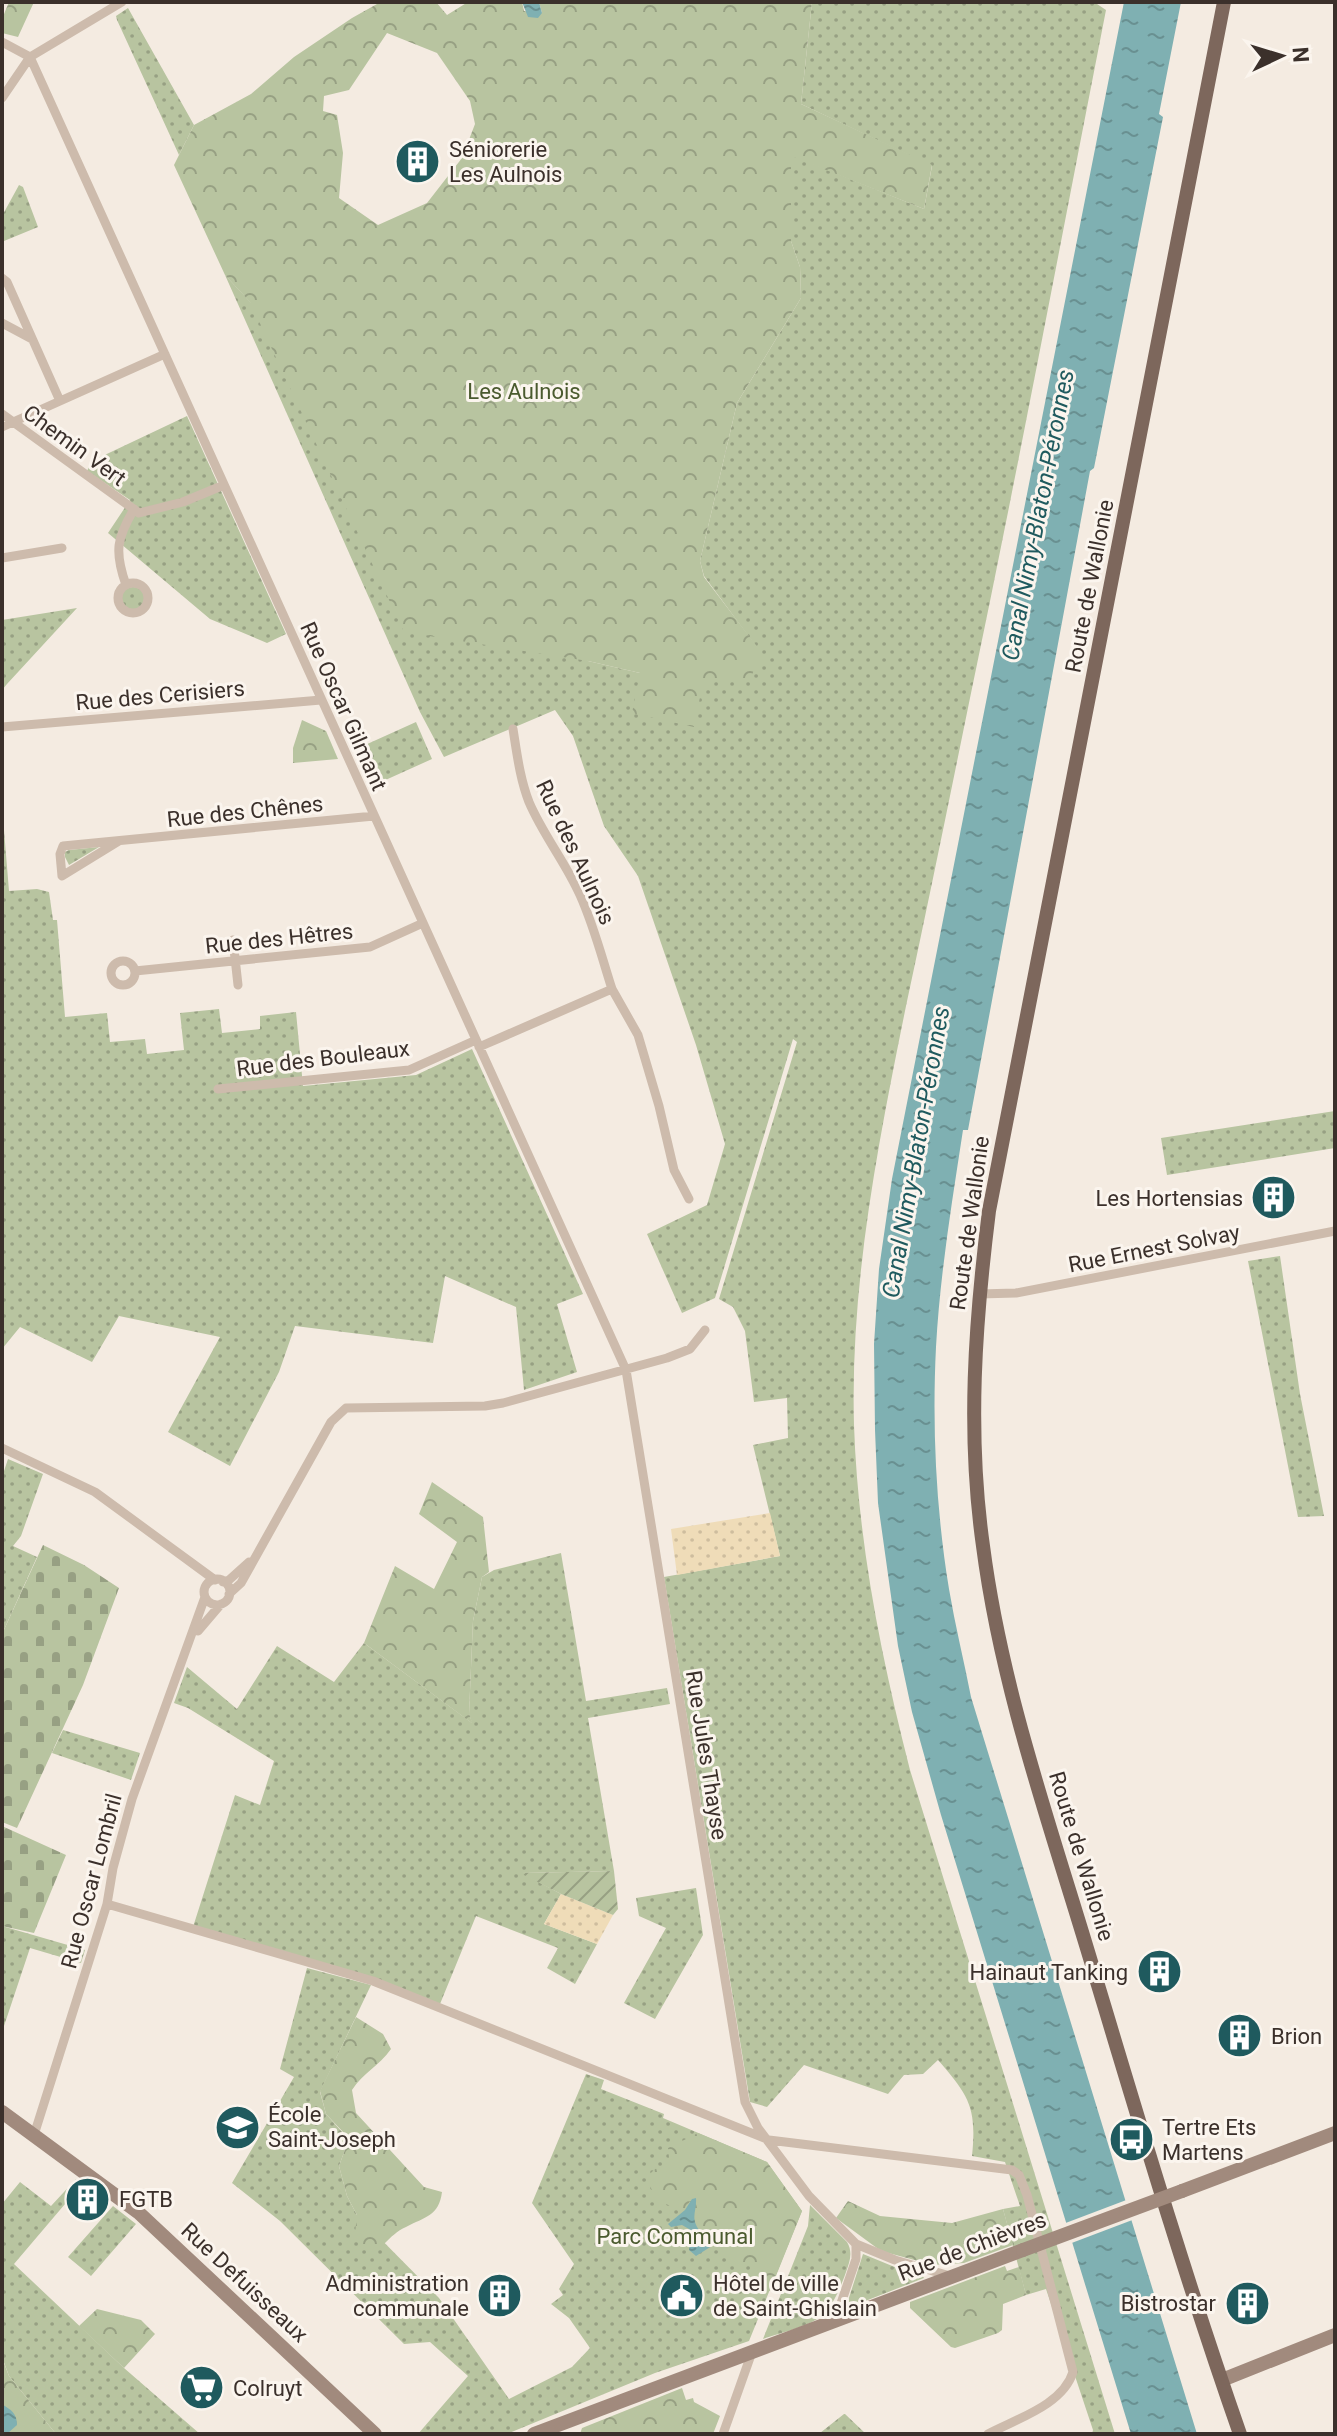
<svg xmlns="http://www.w3.org/2000/svg" width="1337" height="2436" font-family="Roboto,sans-serif">
	<style>
		.grass { fill: url(#grass-dots) }
		.forest { fill: url(#forest-crowns); fill-rule: evenodd }
		.sand { fill: url(#sand-dots) }
		.cemetery { fill: url(#cemetery-stones) }
		.garden { fill: url(#garden-furrows) }
		.water { fill: url(#water-ripples) }
		.pier { fill: #f4ebe1 }
		.lines { fill: none; stroke-linecap: round; stroke-linejoin: round }
		.minor { stroke: #cdbbac; stroke-width: 9 }
		.secondary { stroke: #a18a7d; stroke-width: 14 }
		.primary { stroke: #7d675c; stroke-width: 14 }
		.secondary-bridge { stroke: #a18a7d; stroke-width: 14 }
		.labels { text-anchor: middle; stroke-width: 6; stroke-linejoin: round; paint-order: stroke }
		.poi-label { font-size: 22px; fill: #3b302b; stroke: #fbf5ee; text-anchor: start }
		.park-label { font-size: 22px; fill: #4a5a2e; stroke: #fbf5ee }
		.street-label { font-size: 22px; fill: #3b302b; stroke: #fbf5ee }
		.water-label { font-size: 24px; font-style: italic; fill: #1f5a5e; stroke: #fbf5ee }
	</style>
	<defs>
		<pattern id="grass-dots" width="8" height="8" patternUnits="userSpaceOnUse" patternTransform="scale(2)"><rect width="8" height="8" fill="#b8c4a0"/><path d="M2 2h.1M6 6h.1" fill="none" stroke="#97a083" stroke-width="1.8" stroke-linecap="round"/></pattern>
		<pattern id="forest-crowns" width="20" height="18" patternUnits="userSpaceOnUse" patternTransform="scale(2)"><rect width="20" height="18" fill="#b8c4a0"/><path d="M2 6a3 3 0 1 1 6 0M12 15a3 3 0 1 1 6 0" fill="none" stroke="#97a083"/></pattern>
		<pattern id="sand-dots" width="8" height="8" patternUnits="userSpaceOnUse" patternTransform="scale(2)"><rect width="8" height="8" fill="#efdcb8"/><path d="M2 2h.1M6 6h.1" fill="none" stroke="#cebd9e" stroke-width="1.8" stroke-linecap="round"/></pattern>
		<pattern id="cemetery-stones" width="16" height="16" patternUnits="userSpaceOnUse" patternTransform="scale(2)"><rect width="16" height="16" fill="#b8c4a0"/><path d="M2 7V4a2 2 0 0 1 4 0v3zM10 15v-3a2 2 0 0 1 4 0v3z" fill="#97a083"/></pattern>
		<pattern id="garden-furrows" width="10" height="10" patternUnits="userSpaceOnUse" patternTransform="scale(2)"><rect width="10" height="10" fill="#b8c4a0"/><path d="M-1 1l2-2M0 10L10 0M9 11l2-2" fill="none" stroke="#97a083"/></pattern>
		<pattern id="water-ripples" width="26" height="14" patternUnits="userSpaceOnUse" patternTransform="scale(2)"><rect width="26" height="14" fill="#7fb0b2"/><path d="M2 4q2-2 4 0t4 0M15 11q2-2 4 0t4 0" fill="none" stroke="#699091"/></pattern>
	</defs>
	<rect width="100%" height="100%" fill="#f4ebe1"/>
	<path class="grass" d="M812,2h282l12,8c-45,230 -88,459 -136,688 -21,103 -42,206 -64,308 -28,138 -56,278 -52,419 4,118 27,231 56,345l205,664h-23l1,-4 -47,-141 -20,6 -23,-86 17,-3 -15,-44 -33,-6c5,-49 -3,-60 -34,-96l-15,14 -19,1 -16,19 -84,-29 -37,42 -17,-5 -86,-525 116,-21 -27,-111 35,-7 -1,-40 -33,4 -9,-71 -12,-24 -14,-8 78,-257 -4,-3 -78,259 -33,15 -35,-79 60,-29 18,-61 -29,-99 -58,-169 -34,-50 -31,-90 -18,-26 -111,47 -24,-45 -195,-437 363,386 52,12 63,9 58,-29 -57,-77 -4,-15 37,-158 64,-105 -1,-31 -9,-26v-86l133,54 8,-43 -131,-62z
		M128,8l66,117 -15,30 -62,-135 -1,-4z
		M19,185l4,2 15,40 -34,14 -2,-25z
		M187,416l99,218 -19,9 -57,-24 -102,-86 22,-33 -43,-29 5,-10z
		M121 599a12 12 0 1 1 24 0a12 12 0 1 1-24 0Z
		M77,608l-70,76 -5,6v-70z
		M416,722l16,37 -62,28 -16,-37z
		M3,818l6,73 28,-2 12,3 4,28h4l8,97 42,-4 3,29 35,-3 2,15 37,-4 -4,-37 39,-4 3,24 38,-4v-13l36,-4 7,74 113,-11 56,-26 111,245 -26,10 20,68 -53,18 -8,-83 -71,-31 -12,67 -138,-17 -16,46 -49,94 -62,-34 52,-95 -101,-21 -27,46 -72,-35 -18,22z
		M99,847l-30,18 -4,-8v-5l4,-2z
		M1335,1111v37l-168,27 -6,-37z
		M1280,1256l20,138 24,122 -26,1 -50,-256z
		M8,1459l35,15 -22,62 -8,10 24,11 -35,77v-157z
		M561,1553l25,148 81,-13 3,16 -82,14 26,153 -92,2 39,21 -17,30 53,20 -22,40 -28,-16 11,-20 -82,-32 -36,88 -247,-77 42,-132 25,10 14,-44 -86,-53 -14,-5 13,-36 50,42 40,-63 57,36 30,-39 108,80 -3,-9 4,-93 9,-44 12,-7z
		M63,1730l77,23 -9,27 -79,-27z
		M696,1888l7,47 -48,84 -31,-16 42,-75 -27,-12 -3,-18z
		M2,1926l83,24 -4,13 -51,-15 -28,84z
		M307,1968l64,17 -51,107 6,22 17,19 4,11 -8,22 8,30 10,19 82,83 70,101 63,-32 18,-19 -21,-30 -18,-14 12,-9 -4,-6 15,-25 -42,-61 54,-129 18,6 -3,9 63,25 -1,4 104,44 35,49 -53,130 -94,32 -148,61h-89l50,-58 -38,-34 -26,2 -124,-123 -48,-38 62,-106 -14,-8z
		M76,2179l6,5 -68,80 110,104 76,66h-144l-47,-58 -7,-19v-153l18,-22 31,24z
		M810,2205l37,37c6,10 3,19 -1,30 -19,54 -32,50 -83,67l45,-113z
		M113,2206l23,18 -45,52 -23,-19z
		M863,2254l39,16 19,3 3,5 -74,29 -3,-3z
		M845,2414l21,20 -46,-1 24,-19z"/>
	<path class="forest" d="M9,2h25l-16,35 -16,-4v-14z
		M388,2h48l11,13 21,-13h54l2,9 18,2 -3,-11h273l-11,102 131,61 -8,44 -133,-53v85l9,26 1,31 -64,105 -37,158 4,16 58,76 -13,28 -46,1 -9,45 -62,-14 8,-40 -52,-12 -184,-29 -154,-330 -25,-27 -51,-110 20,-40 57,-31 43,-37 58,-39 25,-14zM387,33l50,20 33,48 5,23 -13,34 -35,45 -49,22 -39,-27 4,-45 -6,-38 -14,-4 1,-15 25,-6z
		M302,720l24,11 12,28 -45,4v-15z
		M432,1482l51,35 6,55 -7,5 -9,44 -4,93 4,10 -109,-81 31,-77 39,23 23,-47 -38,-28z
		M356,2017l27,17 8,15c-12,17 -28,24 -39,41l4,23 68,74 18,5c-3,24 -17,25 -36,35 -9,4 -15,10 -22,17l-3,-3c-5,7 -10,8 -19,6l-7,-13 2,-19 -10,-19 -8,-30 8,-22 -4,-12 -17,-18 -6,-23z
		M698,2133l69,29 35,49 -32,80 -10,-1 -6,-9 -2,-19 -10,3 -27,-21v-13l-17,-1 -4,-7 -4,-22 -7,12 -26,-14 -11,-20c7,-9 12,-15 24,-11l-2,-20z
		M848,2201l32,15 72,7 51,-14 10,36 -49,18 -31,2 -52,-14 -45,-33z
		M1005,2266l2,5 12,-4 7,28 -23,9 -1,26 -4,3 -43,15 -4,-1 -41,-39v-6z
		M97,2309l44,11 14,14 -31,34 -45,-42z
		M2,2358l7,18 47,58h-54z
		M682,2388l4,12 7,-2 1,4 26,14 -7,18h-133l2,-6z"/>
	<path class="sand" d="M770,1513l10,43 -103,19 -6,-46z
		M561,1894l52,21 -16,29 -53,-20z"/>
	<path class="cemetery" d="M43,1545l41,20 35,23 -36,97 -66,143 -15,-6v-188z
		M2,1826l64,29 -32,78 -32,-7z"/>
	<path class="garden" d="M614,1871l4,38 -5,6 -52,-21 -41,-21z"/>
	<path class="water" d="M522,2h17l3,11 -4,5 -10,-1z
		M1124,2h57l-22,112 4,3 -69,351 -4,3 -122,659h-5c-11,72 -23,144 -27,217 -4,80 0,163 13,242 6,36 15,72 22,108l226,737h-66l-190,-619 -29,-103 -14,-66 -20,-143 -3,-73 -1,-86 5,-75 13,-90z
		M696,2198c1,14 -6,19 3,32l16,1v13l-19,12 -7,-6 2,-11 -2,-10 -7,-4 -11,2 -3,-3 17,-14 7,-11z
		M2,2404c9,6 15,9 15,21l-9,8 -6,-1z"/>
	<path class="pier" d="M1129,2199l6,20 -66,25 -6,-20z"/>
	<g class="lines">
		<path class="minor" d="M2,42l28,15
			M30,57l596,1313 119,732 13,26 51,68 47,48v15l-21,62
			M2,98l28,-41 92,-55
			M2,278l5,4 53,119
			M2,323l30,16
			M2,414l137,99 44,-11 41,-17
			M2,427l163,-73
			M2,558l60,-10
			M118 598a15 15 0 1 1 30 0a15 15 0 1 1-30 0Z
			M126,585c-12,-34 -9,-47 8,-76
			M2,727l319,-27
			M119,841l-57,35 -2,-22 3,-8 311,-30
			M233,940l5,45
			M111 973a12 12 0 1 1 24 0a12 12 0 1 1-24 0Z
			M135,971l235,-24 53,-24
			M612,989l26,46 21,71 15,64 15,29
			M479,1047l133,-58c-10,-31 -18,-63 -32,-94 -14,-32 -37,-60 -51,-93 -9,-23 -12,-48 -16,-73
			M218,1089l191,-19 67,-30
			M979,1294l37,-1 319,-62
			M2,1448l93,44 120,88
			M204 1592a13 13 0 1 1 26 0a13 13 0 1 1-26 0Z
			M223,1582l6,-2 20,-18
			M229,1594l12,-11 90,-161 15,-14 139,-2 18,-3 164,-45 23,-9 15,-19
			M198,1631l23,-27
			M107,1904l266,77 396,159 243,30 7,5 8,20 46,177c-10,33 -57,47 -85,62
			M34,2135l73,-231 6,-36 19,-69 73,-202
			M856,2244l39,16 55,16
			M723,2434l29,-82"/>
		<path class="secondary" d="M2,2112l136,100 237,222
			M1182,2191l153,-58
			M1222,2380l113,-45
			M534,2434l489,-184"/>
		<path class="primary" d="M1224,2l-235,1209c-14,112 -22,222 -6,335 19,147 70,287 112,429 46,153 92,308 145,459"/>
		<path class="secondary-bridge" d="M1023,2250l159,-59"/>
	</g>
	<defs>
		<symbol id="building-disc" viewBox="-11 -11 22 22"><circle r="9.5" fill="#1f5a5e" stroke="#fbf5ee"/><path d="M-4-6H4V6H1V3H-1V6H-4ZM-2.5-4.3h1.7v1.8h-1.7ZM.8-4.3h1.7v1.8H.8ZM-2.5-1h1.7V.8h-1.7ZM.8-1h1.7V.8H.8Z" fill="#fff"/></symbol>
		<symbol id="school-disc" viewBox="-11 -11 22 22"><circle r="9.5" fill="#1f5a5e" stroke="#fbf5ee"/><path d="M0-5L7-2L0 1L-7-2ZM-4 1L0 2.5L4 1V4Q0 6-4 4Z" fill="#fff"/></symbol>
		<symbol id="bus-disc" viewBox="-11 -11 22 22"><circle r="9.5" fill="#1f5a5e" stroke="#fbf5ee"/><path d="M-5-6H5V4H4V6H2V4H-2V6H-4V4H-5ZM-3.5-4V0h7V-4ZM-3.5 1.2v1.5H-2V1.2ZM2 1.2v1.5H3.5V1.2Z" fill="#fff"/></symbol>
		<symbol id="civic-disc" viewBox="-11 -11 22 22"><circle r="9.5" fill="#1f5a5e" stroke="#fbf5ee"/><path d="M-.6-6.5H3V-4.5H.6V-3L4-1V1h2V6H-6V1h2V-1L-.6-3ZM-1.2 2.5V6h2.4V2.5Z" fill="#fff"/></symbol>
		<symbol id="supermarket-disc" viewBox="-11 -11 22 22"><circle r="9.5" fill="#1f5a5e" stroke="#fbf5ee"/><path d="M-6-5.5h2.5l.6 2H6L4.5 2H-2.5L-4.4-4H-6ZM-1.5 3.2a1.3 1.3 0 1 0 .1 0ZM3 3.2a1.3 1.3 0 1 0 .1 0Z" fill="#fff"/></symbol>
	</defs>
	<g fill-rule="evenodd">
		<use href="#building-disc" x="392" y="136" width="51" height="51"/>
		<use href="#building-disc" x="1248" y="1172" width="51" height="51"/>
		<use href="#building-disc" x="1134" y="1946" width="51" height="51"/>
		<use href="#building-disc" x="1214" y="2010" width="51" height="51"/>
		<use href="#school-disc" x="212" y="2102" width="51" height="51"/>
		<use href="#bus-disc" x="1106" y="2114" width="51" height="51"/>
		<use href="#building-disc" x="62" y="2174" width="51" height="51"/>
		<use href="#building-disc" x="474" y="2270" width="51" height="51"/>
		<use href="#civic-disc" x="656" y="2270" width="51" height="51"/>
		<use href="#building-disc" x="1222" y="2278" width="51" height="51"/>
		<use href="#supermarket-disc" x="176" y="2362" width="51" height="51"/>
	</g>
	<g class="labels">
		<g class="poi-label">
			<text x="449" y="157">Séniorerie<tspan x="449" dy="25">Les Aulnois</tspan></text>
			<text x="1243" y="1206" text-anchor="end">Les Hortensias</text>
			<text x="1128" y="1980" text-anchor="end">Hainaut Tanking</text>
			<text x="1271" y="2044">Brion</text>
			<text x="268" y="2122">École<tspan x="268" dy="25">Saint-Joseph</tspan></text>
			<text x="1162" y="2135">Tertre Ets<tspan x="1162" dy="25">Martens</tspan></text>
			<text x="119" y="2207">FGTB</text>
			<text x="469" y="2291" text-anchor="end">Administration<tspan x="469" dy="25">communale</tspan></text>
			<text x="713" y="2291">Hôtel de ville<tspan x="713" dy="25">de Saint-Ghislain</tspan></text>
			<text x="1216" y="2311" text-anchor="end">Bistrostar</text>
			<text x="233" y="2396">Colruyt</text>
		</g>
		<g class="park-label">
			<text x="524" y="399">Les Aulnois</text>
			<text x="675" y="2244">Parc Communal</text>
		</g>
		<g class="street-label">
			<text transform="translate(75 445) rotate(36)" y="8">Chemin Vert</text>
			<text transform="translate(1089 586) rotate(-79)" y="8">Route de Wallonie</text>
			<text transform="translate(160 695) rotate(-5)" y="8">Rue des Cerisiers</text>
			<text transform="translate(344 706) rotate(66)" y="8">Rue Oscar Gilmant</text>
			<text transform="translate(245 811) rotate(-6)" y="8">Rue des Chênes</text>
			<text transform="translate(576 852) rotate(65)" y="8">Rue des Aulnois</text>
			<text transform="translate(279 938) rotate(-6)" y="8">Rue des Hêtres</text>
			<text transform="translate(323 1058) rotate(-7)" y="8">Rue des Bouleaux</text>
			<text transform="translate(969 1223) rotate(-82)" y="8">Route de Wallonie</text>
			<text transform="translate(1154 1248) rotate(-11)" y="8">Rue Ernest Solvay</text>
			<text transform="translate(707 1755) rotate(81)" y="8">Rue Jules Thayse</text>
			<text transform="translate(1082 1856) rotate(73)" y="8">Route de Wallonie</text>
			<text transform="translate(91 1881) rotate(-75)" y="8">Rue Oscar Lombril</text>
			<text transform="translate(972 2246) rotate(-21)" y="8">Rue de Chièvres</text>
			<text transform="translate(245 2282) rotate(43)" y="8">Rue Defuisseaux</text>
		</g>
		<g class="water-label">
			<text transform="translate(1038 515) rotate(-79)" y="8">Canal Nimy-Blaton-Péronnes</text>
			<text transform="translate(916 1152) rotate(-80)" y="8">Canal Nimy-Blaton-Péronnes</text>
		</g>
	</g>
	<rect width="1337" height="2436" fill="none" stroke="#3b302b" stroke-width="8"/>
	<g transform="translate(1281 56) rotate(86)" stroke="#fbf5ee" stroke-width="6" paint-order="stroke">
	<path d="M0-6L14 30L0 20L-14 30Z" fill="#3b302b"/>
	<text y="-12" font-size="22" font-weight="bold" text-anchor="middle" fill="#3b302b">N</text>
	</g>
</svg>
